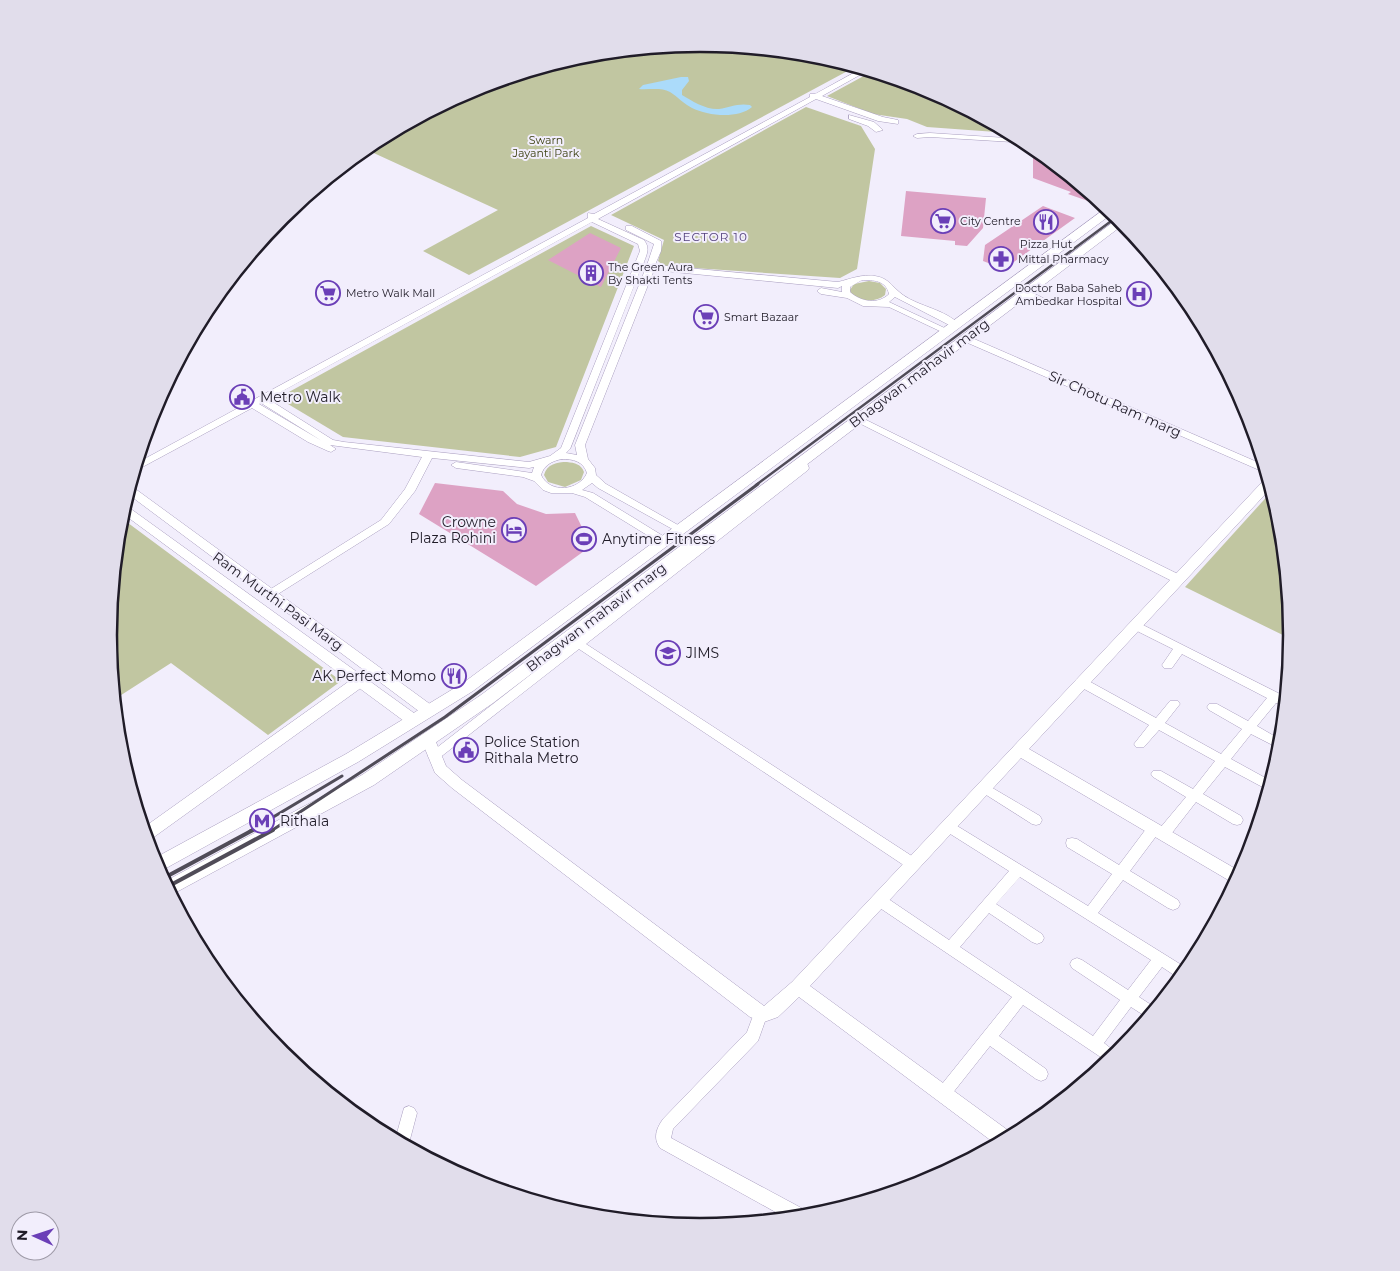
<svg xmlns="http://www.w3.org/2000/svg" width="1400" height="1271" font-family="Montserrat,sans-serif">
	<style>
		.green { fill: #c1c6a1 }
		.water { fill: #abdbfa }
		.building { fill: #dda2c4 }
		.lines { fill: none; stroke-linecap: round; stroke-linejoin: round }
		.minor-casing { stroke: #aa9fc0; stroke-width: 1 }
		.tertiary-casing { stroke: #aa9fc0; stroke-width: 1 }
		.secondary-casing { stroke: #aa9fc0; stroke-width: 1 }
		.minor { fill: #fff; fill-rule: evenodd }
		.tertiary { fill: #fff; fill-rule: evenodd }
		.secondary { fill: #fff; fill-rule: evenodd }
		.rail-far2 { stroke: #504c58; stroke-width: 2.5 }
		.rail-far1 { stroke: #504c58; stroke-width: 3 }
		.rail { stroke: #504c58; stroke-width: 4 }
		.labels { text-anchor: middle; stroke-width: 4; stroke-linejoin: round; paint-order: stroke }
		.far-park-label { font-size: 11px; fill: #3c4011; stroke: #f2eefc }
		.far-poi-label { font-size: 11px; fill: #201c28; stroke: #f2eefc; text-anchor: start }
		.far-neighbourhood-label { font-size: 12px; letter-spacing: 1px; fill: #523f7c; stroke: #f2eefc }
		.street-label { font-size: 14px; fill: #201c28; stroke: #f2eefc }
		.poi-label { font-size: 14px; fill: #201c28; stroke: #f2eefc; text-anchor: start }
		.rim { fill: none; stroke: #201c28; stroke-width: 2.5 }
	</style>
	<rect width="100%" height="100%" fill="#f2eefc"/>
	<path class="green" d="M700,44l116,11 39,12 -386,208 -46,-24 75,-41 -133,-61 6,-6 103,-54 111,-34z
		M871,72l56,17 83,44 -83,-6 -20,-8 -34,-5 -46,-18z
		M806,107l55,19 14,23 -18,120 -17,9 -176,-12 -6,-5 6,-21 -53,-25z
		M591,226l43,20 -78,201 -36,10 -177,-20 -65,-39z
		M869,281l11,2 6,6 -1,6c-10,8 -24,7 -34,-2l-1,-3 4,-6z
		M567,462c8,1 14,2 17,10l-3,8 -16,7 -17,-5 -4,-7c3,-11 13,-13 23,-13z
		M1272,491l8,29 11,119 -106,-52z
		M120,517l221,164 -73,54 -97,-72 -56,36 -7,-64z"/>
	<path class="water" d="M681,77h7l1,4 -7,9v5c10,6 24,15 37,14 11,-2 19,-6 31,-4l2,2c-14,12 -44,9 -60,1 -8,-4 -14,-11 -22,-16 -9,-5 -21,-2 -31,-3l4,-4z"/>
	<path class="building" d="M1033,147l44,36 16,14 -5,4 -20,-7 3,-2 -38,-14z
		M906,191l80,7 -3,30 -16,18 -12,-1v-4l-54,-5z
		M1043,206l32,12 -71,51 -21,-8 2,-16z
		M590,233l31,15 -20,39 -53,-27z
		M435,483l68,8 14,13 29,10 29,-1 16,33 -55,40 -117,-72z"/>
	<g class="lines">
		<defs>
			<path id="minor" d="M861,69l6,2 -45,25 61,21 15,3v4l-20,-3 -62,-22 -218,120 46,21c7,9 2,15 -1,25h4l7,-21 -28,-14v-4h6l29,15v10l-6,14 183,17c12,-3 24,-8 37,-6 14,2 17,11 28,19 17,12 42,14 57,30l-1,2h-6l-58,-30 -6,5 62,29 -1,2h-6l-55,-26 -26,-1 -16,-8 -26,-4 -4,-3 4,-3 21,4v-6l-4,2 -184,-18 -69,175 3,14 7,9 1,7 10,9 79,45 -5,3 -4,-1 -78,-43 -6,-5 -10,7 11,3 75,46 1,2 -1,2h-8l-75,-46 -13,-4h-21l-8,-3 -9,-9 -11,-4 -67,-9 -5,-3 5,-3 76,11 2,-6 -5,1 -97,-10 -17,33 -26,33 -119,75 -5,-4 1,-3 115,-72 24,-31 17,-32 -92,-12 6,4 -5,3 -3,-1 -20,-9 -56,-34 -117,63 2,-8 451,-245v-5l6,1 216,-117v-3h5zM592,222l46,22 2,7 -79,197 -11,8 -21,6 -185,-20 -11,-2 -65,-41zM641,268l4,2 -70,175 2,10 -11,-2 4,-4zM862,280c11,0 24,0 27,14 -11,11 -28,8 -39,-2v-5zM261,403l61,38 -63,-37zM562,459c11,0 21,2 25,14 -8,18 -37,21 -46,2 3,-10 11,-14 21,-16z
				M849,115l25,7 9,8 -7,2 -8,-6 -19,-7z
				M930,133l91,6 8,4 -99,-6 -13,1 -4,-2 4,-2z
				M858,416l324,160 1,3 -1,3h-8l-319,-161 -2,-2z
				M799,460l8,3 2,5 -1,2 -222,174 332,216 2,4 -2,4 -5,1 -5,-1 -329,-219 -141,110h-8l-2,-3 2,-3 140,-109 -2,-3 2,-3h8l221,-171 -5,-4z
				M1135,621l151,76 -1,9 -9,-3 -19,23 24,14 -1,9 -29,-15 -20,25 40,22 -3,9 -43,-23 -22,27 38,22 2,4 -2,4 -4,1 -4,-1 -37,-22 -28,36 -5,1 -5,-1 -1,-3 -27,36 48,29 2,4 -2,4 -5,2 -5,-2 -45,-28 -25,33 90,56 -8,10 -18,-12 -23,30 17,11 -8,10 -17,-11 -27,36 14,11 -10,8 -85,-57 -24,31 47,33 2,5 -2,5 -5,2 -5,-2 -46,-33 -42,53 -5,2 -5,-2 -2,-5 2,-5 74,-92 -138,-93 -2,-4 2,-4 5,-2 5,2 65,44 60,-69 -65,-41 -1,-4 1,-4 5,-1 139,85 24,-32 -45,-27 -1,-4 1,-4 5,-1 5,1 42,26 30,-40 5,-1 5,1 1,3 26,-31 -33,-20 -2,-3 2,-3h8l32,18 22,-28 -56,-31 -15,17h-8l-2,-3 15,-19 -72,-40 -2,-3 2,-3h8l71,39 14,-17h8l2,3 -15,19 56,31 21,-25 -33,-19 -2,-3 2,-3h8l31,17 19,-23 -85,-44 -10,14h-8l-2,-3 11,-16 -42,-21 -2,-3 2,-3zM1020,877l131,83 -23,30 -46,-30 -5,-2 -5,2 -2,4 2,4 48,32 -27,36 -133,-89 29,-34 43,29 5,2 5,-2 2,-4 -2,-4 -46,-30z
				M984,783l56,33 2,4 -2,4 -4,1 -4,-1 -52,-33 -2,-3 2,-3z
				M761,1007l5,1 2,5 -10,28 -85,88 -2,9 136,73 2,6 -21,2 -128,-71c-7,-10 -4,-19 3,-29l84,-87 9,-24z
				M409,1106l5,2 3,5 -9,34 -13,-7 9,-32z"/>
			<path id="tertiary" d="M965,335l299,130 2,8 -305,-133 -1,-2z
				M1268,478l3,10 -242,261 212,123 -6,12 -214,-126 -211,228 203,148v2l-16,9 -198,-148 -21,20 -14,5 -14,-5 -298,-229 -17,-15 -14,-34 2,-4 5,-2 5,2 13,31 16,14 302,226 28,-24 473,-503z
				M130,485l304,222 2,4 -2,4 -5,1 -5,-1 -296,-221z
				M124,504l294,212 2,4 -2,4 -5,1 -5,-1 -286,-211z"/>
			<path id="secondary" d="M1106,208l7,5 -640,478 -115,71 -199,110 -6,-13 193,-105 117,-71z
				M1119,218l5,6 -91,69 14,7 -2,2 -4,1 -15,-5 -533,405 -119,82 -203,110 -7,-13 198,-107 119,-80z
				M360,675l5,2 3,4 -3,4 -218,157 -4,-14 212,-151z"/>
		</defs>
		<use href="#minor" class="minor-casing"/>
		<use href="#tertiary" class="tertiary-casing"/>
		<use href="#secondary" class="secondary-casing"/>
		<use href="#minor" class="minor"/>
		<use href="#tertiary" class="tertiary"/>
		<use href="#secondary" class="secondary"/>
		<path class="rail-far2" d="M756,485l362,-269"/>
		<path class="rail-far1" d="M250,831l92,-55
			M271,831l174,-114 313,-233"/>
		<path class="rail" d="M162,879l91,-49
			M167,887l106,-57"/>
	</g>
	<defs>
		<symbol id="supermarket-ring" viewBox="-11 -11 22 22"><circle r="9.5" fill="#f2eefc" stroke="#6b3fb7" stroke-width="1.5"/><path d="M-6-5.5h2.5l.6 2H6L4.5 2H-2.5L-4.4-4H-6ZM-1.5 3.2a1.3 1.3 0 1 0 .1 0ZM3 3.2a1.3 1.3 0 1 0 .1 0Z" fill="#6b3fb7"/></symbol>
		<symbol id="restaurant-ring" viewBox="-11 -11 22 22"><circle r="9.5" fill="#f2eefc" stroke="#6b3fb7" stroke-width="1.5"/><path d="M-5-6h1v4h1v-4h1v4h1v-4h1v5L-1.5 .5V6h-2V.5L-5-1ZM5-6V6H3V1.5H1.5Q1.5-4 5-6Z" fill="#6b3fb7"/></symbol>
		<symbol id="pharmacy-ring" viewBox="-11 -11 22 22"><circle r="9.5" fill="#f2eefc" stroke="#6b3fb7" stroke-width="1.5"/><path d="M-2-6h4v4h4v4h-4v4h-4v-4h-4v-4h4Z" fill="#6b3fb7"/></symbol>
		<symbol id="building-ring" viewBox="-11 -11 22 22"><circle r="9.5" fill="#f2eefc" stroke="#6b3fb7" stroke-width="1.5"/><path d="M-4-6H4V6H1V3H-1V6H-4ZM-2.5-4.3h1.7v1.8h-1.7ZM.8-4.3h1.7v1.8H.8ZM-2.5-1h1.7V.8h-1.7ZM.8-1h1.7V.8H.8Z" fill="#6b3fb7"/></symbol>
		<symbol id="hospital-ring" viewBox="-11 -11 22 22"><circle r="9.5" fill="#f2eefc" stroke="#6b3fb7" stroke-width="1.5"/><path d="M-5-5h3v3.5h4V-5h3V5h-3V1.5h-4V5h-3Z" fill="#6b3fb7"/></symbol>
		<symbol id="civic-ring" viewBox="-11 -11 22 22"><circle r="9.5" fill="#f2eefc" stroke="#6b3fb7" stroke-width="1.5"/><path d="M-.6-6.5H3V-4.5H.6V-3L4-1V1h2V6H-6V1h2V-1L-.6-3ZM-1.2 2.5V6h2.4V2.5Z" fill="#6b3fb7"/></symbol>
		<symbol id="hotel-ring" viewBox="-11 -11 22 22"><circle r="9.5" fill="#f2eefc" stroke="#6b3fb7" stroke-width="1.5"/><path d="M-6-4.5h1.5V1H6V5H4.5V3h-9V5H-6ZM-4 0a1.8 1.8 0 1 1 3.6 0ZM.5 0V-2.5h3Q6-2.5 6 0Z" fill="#6b3fb7"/></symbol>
		<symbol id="stadium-ring" viewBox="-11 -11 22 22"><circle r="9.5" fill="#f2eefc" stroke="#6b3fb7" stroke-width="1.5"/><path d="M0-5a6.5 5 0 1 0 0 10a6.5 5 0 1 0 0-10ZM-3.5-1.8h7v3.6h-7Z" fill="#6b3fb7"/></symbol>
		<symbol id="university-ring" viewBox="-11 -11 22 22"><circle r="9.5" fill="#f2eefc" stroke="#6b3fb7" stroke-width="1.5"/><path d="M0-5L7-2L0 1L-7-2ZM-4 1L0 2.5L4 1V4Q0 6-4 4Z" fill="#6b3fb7"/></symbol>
		<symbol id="metro-ring" viewBox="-11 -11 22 22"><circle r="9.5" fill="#f2eefc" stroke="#6b3fb7" stroke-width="1.5"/><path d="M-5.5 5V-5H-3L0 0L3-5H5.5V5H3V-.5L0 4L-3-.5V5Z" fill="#6b3fb7"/></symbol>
	</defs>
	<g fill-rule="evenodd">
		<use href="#supermarket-ring" x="929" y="207" width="28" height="28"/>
		<use href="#restaurant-ring" x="1032" y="208" width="28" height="28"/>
		<use href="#pharmacy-ring" x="987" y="245" width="28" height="28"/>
		<use href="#building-ring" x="577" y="259" width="28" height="28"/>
		<use href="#supermarket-ring" x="314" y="279" width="28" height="28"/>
		<use href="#hospital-ring" x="1125" y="280" width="28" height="28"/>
		<use href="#supermarket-ring" x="692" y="303" width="28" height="28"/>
		<use href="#civic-ring" x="228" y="383" width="28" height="28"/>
		<use href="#hotel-ring" x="500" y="516" width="28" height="28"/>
		<use href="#stadium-ring" x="570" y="525" width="28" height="28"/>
		<use href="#university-ring" x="654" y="639" width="28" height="28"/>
		<use href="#restaurant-ring" x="440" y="662" width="28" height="28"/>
		<use href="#civic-ring" x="452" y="736" width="28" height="28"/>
		<use href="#metro-ring" x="248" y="807" width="28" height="28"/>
	</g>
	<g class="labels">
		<g class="far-park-label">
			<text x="546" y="144">Swarn<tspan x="546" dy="13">Jayanti Park</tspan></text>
		</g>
		<g class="far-poi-label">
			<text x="960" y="225">City Centre</text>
			<text x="1046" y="248" text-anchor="middle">Pizza Hut</text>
			<text x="1018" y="263">Mittal Pharmacy</text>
			<text x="608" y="271">The Green Aura<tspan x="608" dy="13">By Shakti Tents</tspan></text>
			<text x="1122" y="292" text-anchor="end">Doctor Baba Saheb<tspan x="1122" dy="13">Ambedkar Hospital</tspan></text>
			<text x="346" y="297">Metro Walk Mall</text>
			<text x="724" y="321">Smart Bazaar</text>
		</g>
		<g class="far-neighbourhood-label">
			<text x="711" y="241">SECTOR 10</text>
		</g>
		<g class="street-label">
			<text transform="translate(919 373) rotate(-37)" y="5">Bhagwan mahavir marg</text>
			<text transform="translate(1115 404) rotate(24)" y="5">Sir Chotu Ram marg</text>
			<text transform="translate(278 601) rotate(36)" y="5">Ram Murthi Pasi Marg</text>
			<text transform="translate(596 617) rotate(-37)" y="5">Bhagwan mahavir marg</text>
		</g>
		<g class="poi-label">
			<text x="260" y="402">Metro Walk</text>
			<text x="496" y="527" text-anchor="end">Crowne<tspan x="496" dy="16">Plaza Rohini</tspan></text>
			<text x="602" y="544">Anytime Fitness</text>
			<text x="686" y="658">JIMS</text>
			<text x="436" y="681" text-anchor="end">AK Perfect Momo</text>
			<text x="484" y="747">Police Station<tspan x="484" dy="16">Rithala Metro</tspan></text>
			<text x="280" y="826">Rithala</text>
		</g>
	</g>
	<path d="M0 0H1400V1271H0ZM117 635a583 583 0 1 1 1166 0a583 583 0 1 1-1166 0Z" fill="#e1ddeb" fill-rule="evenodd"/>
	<path class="rim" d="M117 635a583 583 0 1 1 1166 0a583 583 0 1 1-1166 0Z"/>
	<g transform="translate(35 1236) rotate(273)"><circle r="24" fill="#f2eefc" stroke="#9e9aa7"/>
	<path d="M0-4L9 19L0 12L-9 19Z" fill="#6b3fb7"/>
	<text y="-8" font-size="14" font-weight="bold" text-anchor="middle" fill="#201c28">N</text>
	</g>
</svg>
